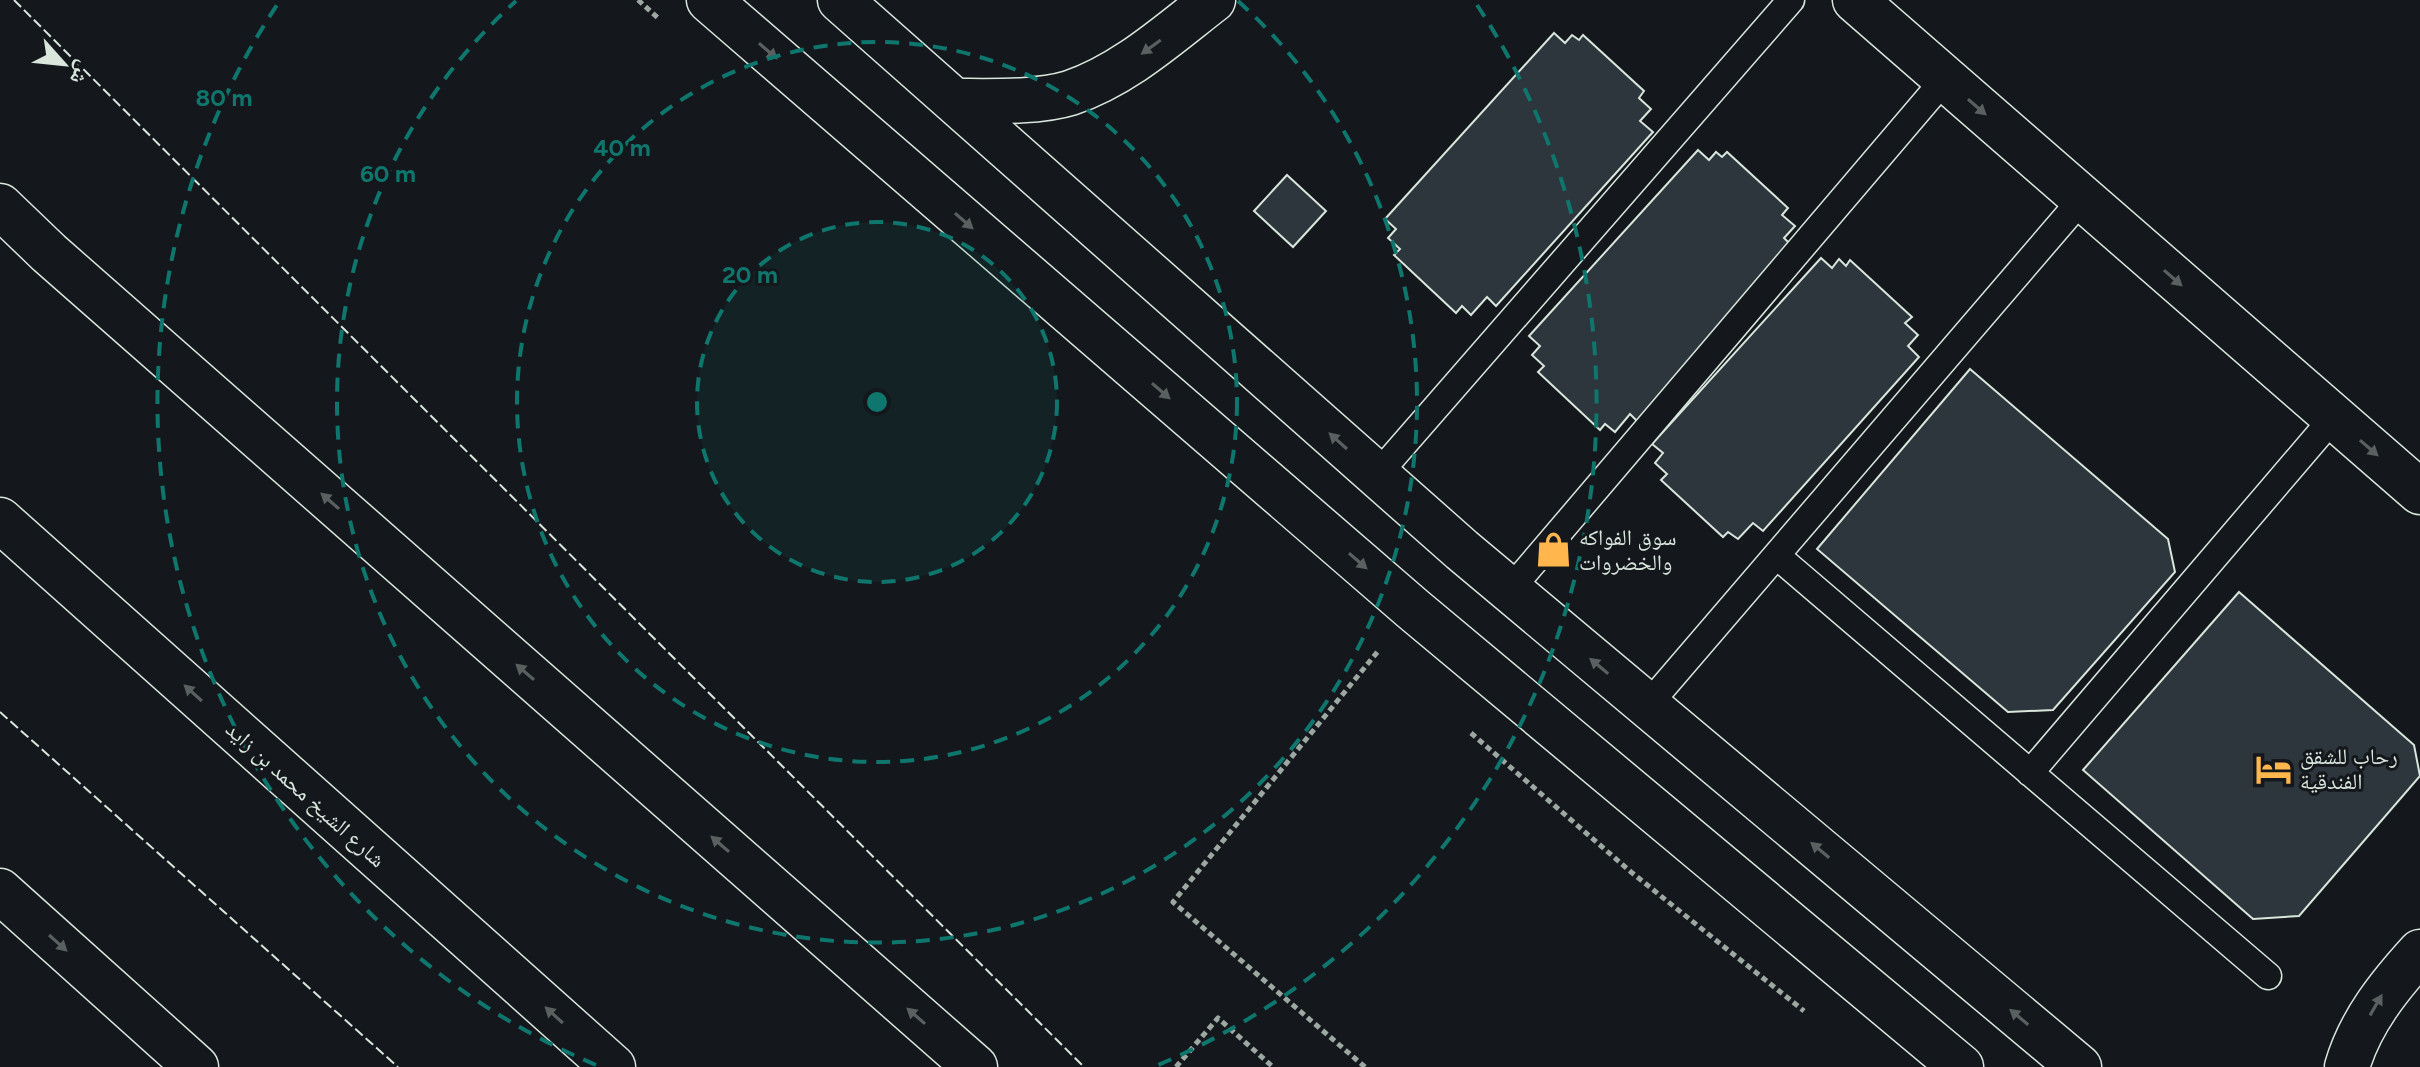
<svg xmlns="http://www.w3.org/2000/svg" width="2420" height="1067" font-family="Figtree,'Noto Naskh Arabic',sans-serif">
	<style>
		.building { fill: #2c363c; stroke: #d8e6dc; stroke-width: 2 }
		.lines { fill: none; stroke-linecap: round; stroke-linejoin: round }
		.service-casing { stroke: #d8e6dc; stroke-width: 29 }
		.minor-casing { stroke: #d8e6dc; stroke-width: 47 }
		.motorway-casing { stroke: #d8e6dc; stroke-width: 47 }
		.path { stroke: #9da8a2; stroke-width: 5; stroke-dasharray: 6 4; stroke-linecap: butt }
		.service { stroke: #14181c; stroke-width: 26 }
		.minor { stroke: #14181c; stroke-width: 44 }
		.motorway { stroke: #14181c; stroke-width: 44 }
		.fence { stroke: #d8e6dc; stroke-width: 2; stroke-dasharray: 10 4; stroke-linecap: butt }
		.oneway { fill: #59605f }
		.ring { fill: none; stroke: #0f766e; stroke-width: 4; stroke-dasharray: 14 10 }
		.labels { text-anchor: middle; stroke-width: 6; stroke-linejoin: round; paint-order: stroke }
		.poi-label { font-size: 22px; fill: #d8e6dc; stroke: #14181c; text-anchor: start }
		.street-label { font-size: 22px; fill: #d8e6dc; stroke: #14181c }
		.centre { fill: #0f766e; stroke: #14181c; stroke-width: 4 }
		.ring-label { font-size: 24px; text-anchor: middle; font-weight: bold; fill: #0f766e; stroke: #14181c; stroke-width: 6; stroke-linejoin: round; paint-order: stroke }
	</style>
	<rect width="100%" height="100%" fill="#14181c"/>
	<path class="building" d="M1554,33l11,10 7,-8 7,5 4,-5 61,56 -5,7 12,11 -11,12 13,11 -157,174 -9,-9 -16,18 -9,-9 -6,7 -62,-58 6,-6 -12,-11 8,-9 -11,-10z
		M1698,150l11,10 7,-8 6,5 5,-5 61,56 -6,7 13,11 -11,12 9,9 -154,176 -9,-9 -15,18 -10,-8 -5,6 -62,-58 6,-6 -12,-11 8,-9 -11,-10z
		M1287,175l39,36 -33,36 -39,-36z
		M1821,258l11,10 7,-9 7,7 4,-6 62,57 -7,6 13,12 -10,11 11,11 -156,174 -10,-8 -15,16 -10,-7 -5,5 -62,-57 6,-6 -12,-11 8,-10 -11,-9z
		M1970,369l198,170 7,33 -122,138 -45,2 -191,-163z
		M2239,592l175,153 6,31 -121,140 -46,3 -170,-149z"/>
	<g class="lines">
		<defs>
			<path id="service" d="M1377,475l414,-475
				M1777,556l491,420
				M1509,591l436,-512
				M1647,706l435,-507
				M2030,773l304,-356"/>
			<path id="minor" d="M709,0l704,609 548,458
				M840,0l622,550 617,517
				M1855,0l565,492
				M954,101c34,0 84,2 116,-8 54,-18 99,-59 143,-93
				M2347,1067c13,-45 42,-81 73,-115"/>
			<path id="motorway" d="M0,206l49,47 926,814
				M0,520l613,547
				M0,891l196,176"/>
		</defs>
		<use href="#service" class="service-casing"/>
		<use href="#minor" class="minor-casing"/>
		<use href="#motorway" class="motorway-casing"/>
		<path class="path" d="M638,0l20,18
			M1471,733l160,139 173,139
			M1176,1067l42,-49 55,49
			M1365,1067l-192,-165 206,-252"/>
		<use href="#service" class="service"/>
		<use href="#minor" class="minor"/>
		<use href="#motorway" class="motorway"/>
		<path class="fence" d="M14,0l1070,1067
			M0,712l398,355"/>
	</g>
	<defs><path id="oneway-solid" d="M-6-.8H1V-3.2L6.5 0L1 3.2V.8H-6Z" transform="scale(2)"/></defs>
	<g class="oneway">
		<use href="#oneway-solid" transform="translate(1151 47) rotate(144)"/>
		<use href="#oneway-solid" transform="translate(768 51) rotate(41)"/>
		<use href="#oneway-solid" transform="translate(1977 107) rotate(41)"/>
		<use href="#oneway-solid" transform="translate(964 221) rotate(41)"/>
		<use href="#oneway-solid" transform="translate(2173 278) rotate(41)"/>
		<use href="#oneway-solid" transform="translate(1161 391) rotate(41)"/>
		<use href="#oneway-solid" transform="translate(1338 441) rotate(-138)"/>
		<use href="#oneway-solid" transform="translate(2369 448) rotate(41)"/>
		<use href="#oneway-solid" transform="translate(330 501) rotate(-139)"/>
		<use href="#oneway-solid" transform="translate(1358 561) rotate(41)"/>
		<use href="#oneway-solid" transform="translate(1599 666) rotate(-140)"/>
		<use href="#oneway-solid" transform="translate(525 672) rotate(-139)"/>
		<use href="#oneway-solid" transform="translate(193 693) rotate(-138)"/>
		<use href="#oneway-solid" transform="translate(720 844) rotate(-139)"/>
		<use href="#oneway-solid" transform="translate(1820 850) rotate(-140)"/>
		<use href="#oneway-solid" transform="translate(58 943) rotate(42)"/>
		<use href="#oneway-solid" transform="translate(2376 1005) rotate(-60)"/>
		<use href="#oneway-solid" transform="translate(554 1015) rotate(-138)"/>
		<use href="#oneway-solid" transform="translate(916 1016) rotate(-139)"/>
		<use href="#oneway-solid" transform="translate(2019 1017) rotate(-140)"/>
	</g>
	<circle cx="877" cy="402" r="180" fill="#0f766e" fill-opacity=".12"/>
	<g class="ring">
		<circle cx="877" cy="402" r="180"/>
		<circle cx="877" cy="402" r="360"/>
		<path d="M1238 1A540 540 0 1 1 516 1"/>
		<path d="M596 1065A720 720 0 0 1 277 5M1477 5A720 720 0 0 1 1158 1065"/>
	</g>
	<defs>
		<symbol id="shop-bare" viewBox="-9 -9 18 18"><path d="M-5-2.5h2.3a2.7 3.5 0 0 1 5.4 0H5L5.5 6h-11ZM-1.5-2.5h3a1.5 2.3 0 0 0-3 0Z" fill="#ffb74d" stroke="#14181c" stroke-width="2.5" paint-order="stroke"/></symbol>
		<symbol id="hotel-bare" viewBox="-9 -9 18 18"><path d="M-6-4.5h1.5V1H6V5H4.5V3h-9V5H-6ZM-4 0a1.8 1.8 0 1 1 3.6 0ZM.5 0V-2.5h3Q6-2.5 6 0Z" fill="#ffb74d" stroke="#14181c" stroke-width="2.5" paint-order="stroke"/></symbol>
	</defs>
	<g fill-rule="evenodd">
		<use href="#shop-bare" x="1528" y="524" width="51" height="51"/>
		<use href="#hotel-bare" x="2248" y="744" width="51" height="51"/>
	</g>
	<g class="labels">
		<g class="poi-label">
			<text x="1579" y="545">سوق الفواكه<tspan x="1579" dy="25">والخضروات</tspan></text>
			<text x="2300" y="764">رحاب للشقق<tspan x="2300" dy="25">الفندقية</tspan></text>
		</g>
		<g class="street-label">
			<text transform="translate(306 794) rotate(42)" y="8">شارع الشيخ محمد بن زايد</text>
		</g>
	</g>
	<circle cx="877" cy="402" r="12" class="centre"/>
	<g class="ring-label">
		<text x="224" y="106">80 m</text>
		<text x="622" y="156">40 m</text>
		<text x="388" y="182">60 m</text>
		<text x="750" y="283">20 m</text>
	</g>
	<g transform="translate(64 64) rotate(117)" stroke="#14181c" stroke-width="6" paint-order="stroke">
	<path d="M0-6L14 30L0 20L-14 30Z" fill="#d8e6dc"/>
	<text y="-12" font-size="22" font-weight="bold" text-anchor="middle" fill="#d8e6dc">ش</text>
	</g>
</svg>
